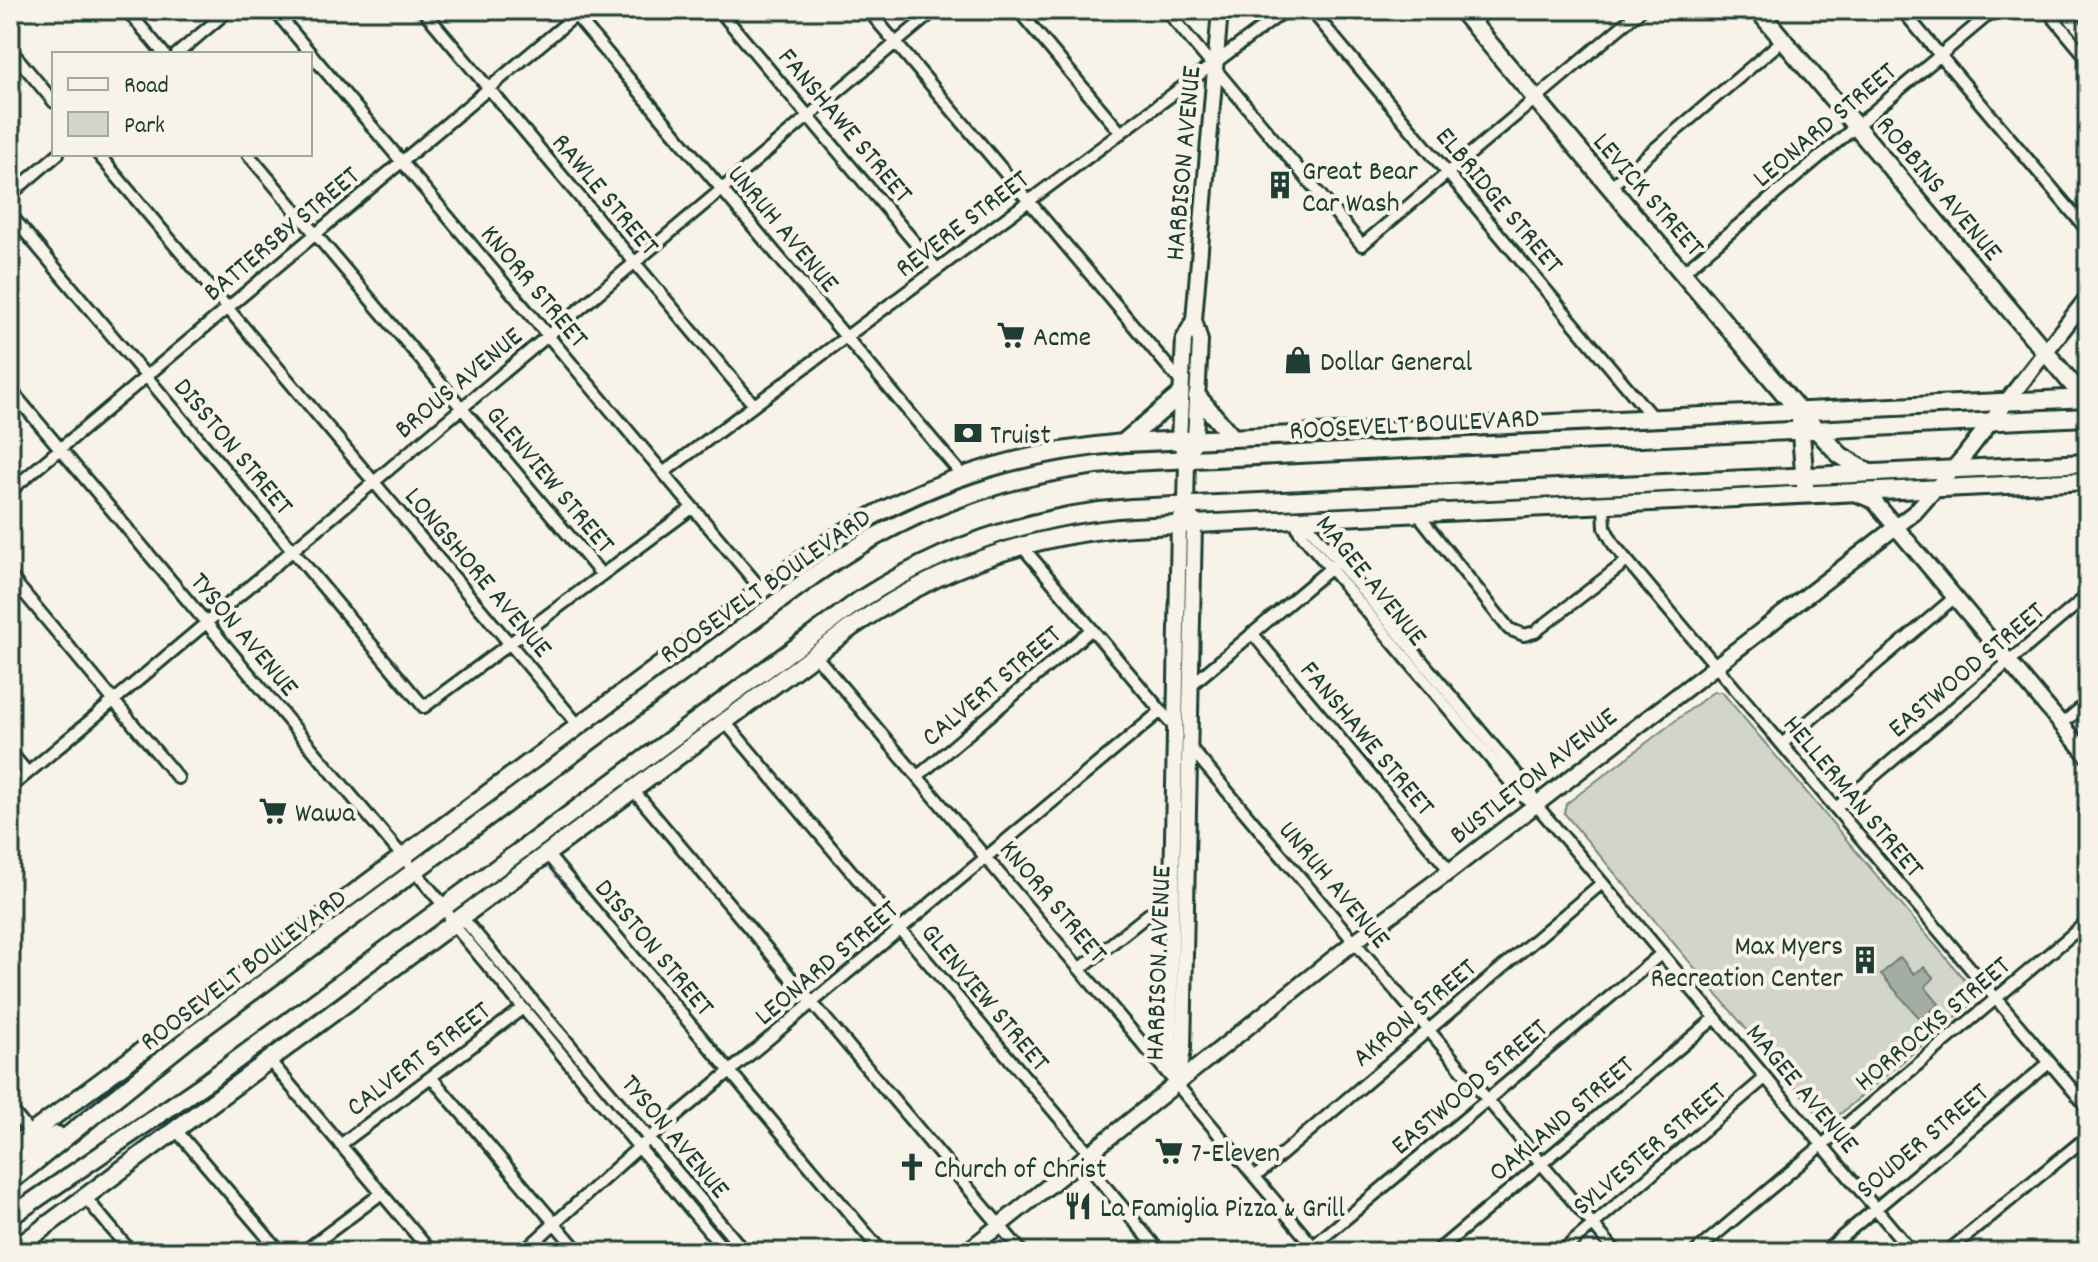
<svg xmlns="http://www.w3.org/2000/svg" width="2098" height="1262" font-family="Dekko,sans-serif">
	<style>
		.green { fill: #d3d5ca; stroke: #79897f; stroke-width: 2 }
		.water { fill: #a4ada3; stroke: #6f8077; stroke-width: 2 }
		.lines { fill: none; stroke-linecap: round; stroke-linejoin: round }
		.minor-casing { stroke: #1f3d34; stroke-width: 16 }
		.major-casing { stroke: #1f3d34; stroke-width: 20 }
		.highway-casing { stroke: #1f3d34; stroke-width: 22 }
		.minor { stroke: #f7f3e8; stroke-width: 10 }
		.major { stroke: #f7f3e8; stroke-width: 14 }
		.highway { stroke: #f7f3e8; stroke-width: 16 }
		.labels { text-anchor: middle; stroke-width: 8; stroke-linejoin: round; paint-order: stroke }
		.street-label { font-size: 28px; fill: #1f3d34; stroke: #f7f3e8 }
		.poi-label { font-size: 28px; fill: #1f3d34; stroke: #f7f3e8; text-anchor: start }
	</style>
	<rect width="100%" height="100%" fill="#f7f3e8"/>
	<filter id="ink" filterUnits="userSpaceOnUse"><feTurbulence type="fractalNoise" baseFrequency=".0125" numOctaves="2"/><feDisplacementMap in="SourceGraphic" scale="16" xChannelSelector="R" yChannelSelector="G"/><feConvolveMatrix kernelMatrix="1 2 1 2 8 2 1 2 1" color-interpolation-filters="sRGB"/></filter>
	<g filter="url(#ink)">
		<path class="green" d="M1713,692h9l247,293 -2,3 9,12 -149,125 -263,-312 2,-9z"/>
		<path class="water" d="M1900,957l14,17 10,-7 10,11 -9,9 14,17 -18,16 -40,-46z"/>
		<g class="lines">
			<defs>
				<path id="minor" d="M127,10l37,44
					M274,10l488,580
					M423,10l331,395
					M571,10l391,465
					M719,10l218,259
					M868,10l313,372
					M1018,10l103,123
					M1166,10l196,235 279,-235
					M1311,10l342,408
					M1902,10l186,221
					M2047,10l41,49
					M2063,10l25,30
					M1472,23l16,-13
					M10,49l44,53
					M177,54l52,-44
					M98,154l481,572
					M248,154l354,421
					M1611,186l172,-146
					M10,195l48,-41
					M10,214l414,493 268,-199
					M1683,272l311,-262
					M10,389l435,518 8,17 273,328
					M663,473l623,-463
					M10,491l572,-481
					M1604,505l1,23 9,17 474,563
					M1417,513l92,116 15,6 11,-3 92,-71
					M1295,519l4,12 223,265 14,9 37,43 339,404
					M1296,519l16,11 218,260 5,13
					M1021,545l156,185
					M10,576l168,202
					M1252,633l198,238
					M815,655l503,597
					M1190,686l143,-120
					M725,722l365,432
					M2062,724l26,-22
					M1782,744l173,-147
					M1189,746l427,506
					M10,752l18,21
					M918,776l174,-147
					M10,788l925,-778
					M633,790l389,462
					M1836,808l252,-213
					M547,854l335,398
					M460,915l285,337
					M1081,968l93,-74
					M269,1060l162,192
					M431,1077l148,175
					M10,1108l20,25
					M176,1130l104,122
					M340,1145l183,-137
					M1082,1159l78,93
					M1255,1177l347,-294
					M85,1197l46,55
					M303,1252l79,-59
					M523,1252l115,-104 523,-437
					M1306,1252l355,-298
					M1436,1252l279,-234
					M1561,1252l204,-174
					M1695,1252l393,-331
					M1824,1252l225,-189
					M1947,1252l141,-116
					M2084,1252l4,-3"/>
				<path id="major" d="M1182,447l-3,-7 5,-101 10,-19
					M1855,493l19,8 214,255
					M1179,1075l4,-26 11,-525 -3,-7
					M1177,1083l-8,-35 10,-524 7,-19 1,-46 8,-19 5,-99 -6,-21 26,-310
					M966,1252l388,-310 96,-71 465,-359 50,-57 123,-158"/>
				<path id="highway" d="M1461,10l338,401 41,44 29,18
					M1758,10l326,388
					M1197,396l36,42
					M1800,421l5,64
					M1123,443l57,-48
					M10,1149l793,-590c100,-70 199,-105 320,-116l965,-45
					M10,1158l47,-23
					M10,1182l182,-146 622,-461c95,-67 199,-105 315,-113l959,-45
					M10,1217l198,-136 652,-481c84,-54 172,-85 271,-92l957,-45
					M11,1252l841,-625c85,-59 177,-93 281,-100l955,-46"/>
			</defs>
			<use href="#minor" class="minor-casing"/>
			<use href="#major" class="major-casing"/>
			<use href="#highway" class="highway-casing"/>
			<use href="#minor" class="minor"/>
			<use href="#major" class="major"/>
			<use href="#highway" class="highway"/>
		</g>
	</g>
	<defs>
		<symbol id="building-bare" viewBox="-9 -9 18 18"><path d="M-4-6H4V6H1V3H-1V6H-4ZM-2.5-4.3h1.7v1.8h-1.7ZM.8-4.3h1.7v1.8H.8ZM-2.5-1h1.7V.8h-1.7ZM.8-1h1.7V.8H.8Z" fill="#1f3d34" stroke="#f7f3e8" stroke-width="2.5" paint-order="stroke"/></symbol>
		<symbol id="supermarket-bare" viewBox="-9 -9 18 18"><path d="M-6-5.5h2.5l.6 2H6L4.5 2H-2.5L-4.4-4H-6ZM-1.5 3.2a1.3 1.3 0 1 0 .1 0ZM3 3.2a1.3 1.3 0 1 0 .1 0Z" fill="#1f3d34" stroke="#f7f3e8" stroke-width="2.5" paint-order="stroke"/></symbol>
		<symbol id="shop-bare" viewBox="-9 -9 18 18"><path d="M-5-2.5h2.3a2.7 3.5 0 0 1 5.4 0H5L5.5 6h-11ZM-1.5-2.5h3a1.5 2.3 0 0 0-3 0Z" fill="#1f3d34" stroke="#f7f3e8" stroke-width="2.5" paint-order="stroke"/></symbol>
		<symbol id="bank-bare" viewBox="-9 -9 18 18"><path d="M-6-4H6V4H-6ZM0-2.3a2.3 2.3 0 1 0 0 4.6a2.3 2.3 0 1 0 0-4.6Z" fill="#1f3d34" stroke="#f7f3e8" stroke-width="2.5" paint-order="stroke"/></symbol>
		<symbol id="church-bare" viewBox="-9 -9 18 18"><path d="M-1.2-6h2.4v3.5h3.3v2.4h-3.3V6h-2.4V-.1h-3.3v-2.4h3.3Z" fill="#1f3d34" stroke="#f7f3e8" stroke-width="2.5" paint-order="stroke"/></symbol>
		<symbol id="restaurant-bare" viewBox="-9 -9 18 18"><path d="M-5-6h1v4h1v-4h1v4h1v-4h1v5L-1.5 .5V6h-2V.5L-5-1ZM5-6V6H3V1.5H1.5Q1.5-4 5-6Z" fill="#1f3d34" stroke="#f7f3e8" stroke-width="2.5" paint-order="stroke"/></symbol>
	</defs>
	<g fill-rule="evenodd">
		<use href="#building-bare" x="1260" y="165" width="40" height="40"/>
		<use href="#supermarket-bare" x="991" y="315" width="40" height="40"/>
		<use href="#shop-bare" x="1278" y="340" width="40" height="40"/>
		<use href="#bank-bare" x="948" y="413" width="40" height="40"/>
		<use href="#supermarket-bare" x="253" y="791" width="40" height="40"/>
		<use href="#building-bare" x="1845" y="940" width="40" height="40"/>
		<use href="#supermarket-bare" x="1149" y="1131" width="40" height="40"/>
		<use href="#church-bare" x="892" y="1147" width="40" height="40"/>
		<use href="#restaurant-bare" x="1058" y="1186" width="40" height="40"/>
	</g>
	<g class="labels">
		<g class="street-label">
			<text transform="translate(1823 123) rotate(-40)" y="10">LEONARD STREET</text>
			<text transform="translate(847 124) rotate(50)" y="10">FANSHAWE STREET</text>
			<text transform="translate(1181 163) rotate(-85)" y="10">HARBISON AVENUE</text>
			<text transform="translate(1941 187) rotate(50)" y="10">ROBBINS AVENUE</text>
			<text transform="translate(607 193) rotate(50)" y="10">RAWLE STREET</text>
			<text transform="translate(1650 193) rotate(49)" y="10">LEVICK STREET</text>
			<text transform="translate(1501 199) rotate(50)" y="10">ELBRIDGE STREET</text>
			<text transform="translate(961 222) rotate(-37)" y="10">REVERE STREET</text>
			<text transform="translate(785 227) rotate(50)" y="10">UNRUH AVENUE</text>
			<text transform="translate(280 232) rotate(-40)" y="10">BATTERSBY STREET</text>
			<text transform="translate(536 285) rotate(50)" y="10">KNORR STREET</text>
			<text transform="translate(457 381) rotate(-40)" y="10">BROUS AVENUE</text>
			<text transform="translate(1414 422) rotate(-3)" y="10">ROOSEVELT BOULEVARD</text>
			<text transform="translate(235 445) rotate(50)" y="10">DISSTON STREET</text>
			<text transform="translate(552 478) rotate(50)" y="10">GLENVIEW STREET</text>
			<text transform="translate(480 571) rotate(50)" y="10">LONGSHORE AVENUE</text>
			<text transform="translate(1373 579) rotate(51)" y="10">MAGEE AVENUE</text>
			<text transform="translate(764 584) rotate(-35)" y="10">ROOSEVELT BOULEVARD</text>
			<text transform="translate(246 633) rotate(50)" y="10">TYSON AVENUE</text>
			<text transform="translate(1965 668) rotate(-40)" y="10">EASTWOOD STREET</text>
			<text transform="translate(990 684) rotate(-40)" y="10">CALVERT STREET</text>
			<text transform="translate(1369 737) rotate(50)" y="10">FANSHAWE STREET</text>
			<text transform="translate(1532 774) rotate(-38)" y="10">BUSTLETON AVENUE</text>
			<text transform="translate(1855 795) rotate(50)" y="10">HELLERMAN STREET</text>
			<text transform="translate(1336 883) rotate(50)" y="10">UNRUH AVENUE</text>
			<text transform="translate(1055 900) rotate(50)" y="10">KNORR STREET</text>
			<text transform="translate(656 946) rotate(50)" y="10">DISSTON STREET</text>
			<text transform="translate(825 961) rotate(-40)" y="10">LEONARD STREET</text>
			<text transform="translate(1156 963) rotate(-88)" y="10">HARBISON AVENUE</text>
			<text transform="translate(242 968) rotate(-37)" y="10">ROOSEVELT BOULEVARD</text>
			<text transform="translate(987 996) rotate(50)" y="10">GLENVIEW STREET</text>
			<text transform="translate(1413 1011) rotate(-40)" y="10">AKRON STREET</text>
			<text transform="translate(1931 1022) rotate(-40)" y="10">HORROCKS STREET</text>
			<text transform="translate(417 1057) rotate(-37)" y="10">CALVERT STREET</text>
			<text transform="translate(1468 1085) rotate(-40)" y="10">EASTWOOD STREET</text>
			<text transform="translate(1804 1087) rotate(50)" y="10">MAGEE AVENUE</text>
			<text transform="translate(1560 1117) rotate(-40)" y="10">OAKLAND STREET</text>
			<text transform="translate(677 1135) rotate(50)" y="10">TYSON AVENUE</text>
			<text transform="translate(1921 1139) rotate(-40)" y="10">SOUDER STREET</text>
			<text transform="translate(1648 1147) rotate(-40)" y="10">SYLVESTER STREET</text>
		</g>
		<g class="poi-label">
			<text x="1302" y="179">Great Bear<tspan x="1302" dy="32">Car Wash</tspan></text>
			<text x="1033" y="345">Acme</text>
			<text x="1320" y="370">Dollar General</text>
			<text x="990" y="443">Truist</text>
			<text x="295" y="821">Wawa</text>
			<text x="1843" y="954" text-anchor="end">Max Myers<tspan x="1843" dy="32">Recreation Center</tspan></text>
			<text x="1191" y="1161">7-Eleven</text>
			<text x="934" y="1177">Church of Christ</text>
			<text x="1100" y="1216">La Famiglia Pizza &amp; Grill</text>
		</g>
	</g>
	<rect width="2098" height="1262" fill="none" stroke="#f7f3e8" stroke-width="40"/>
	<rect x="20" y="20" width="2058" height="1222" fill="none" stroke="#1f3d34" stroke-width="3" filter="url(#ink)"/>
	<rect x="52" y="52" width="260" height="104" fill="#f7f3e8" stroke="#a1aaa0" stroke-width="2"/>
	<rect x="68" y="78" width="40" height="12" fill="#f7f3e8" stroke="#a1aaa0" stroke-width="2"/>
	<text x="124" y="92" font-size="24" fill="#1f3d34">Road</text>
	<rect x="68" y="112" width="40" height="24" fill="#d3d5ca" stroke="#a1aaa0" stroke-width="2"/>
	<text x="124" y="132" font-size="24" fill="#1f3d34">Park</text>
</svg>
